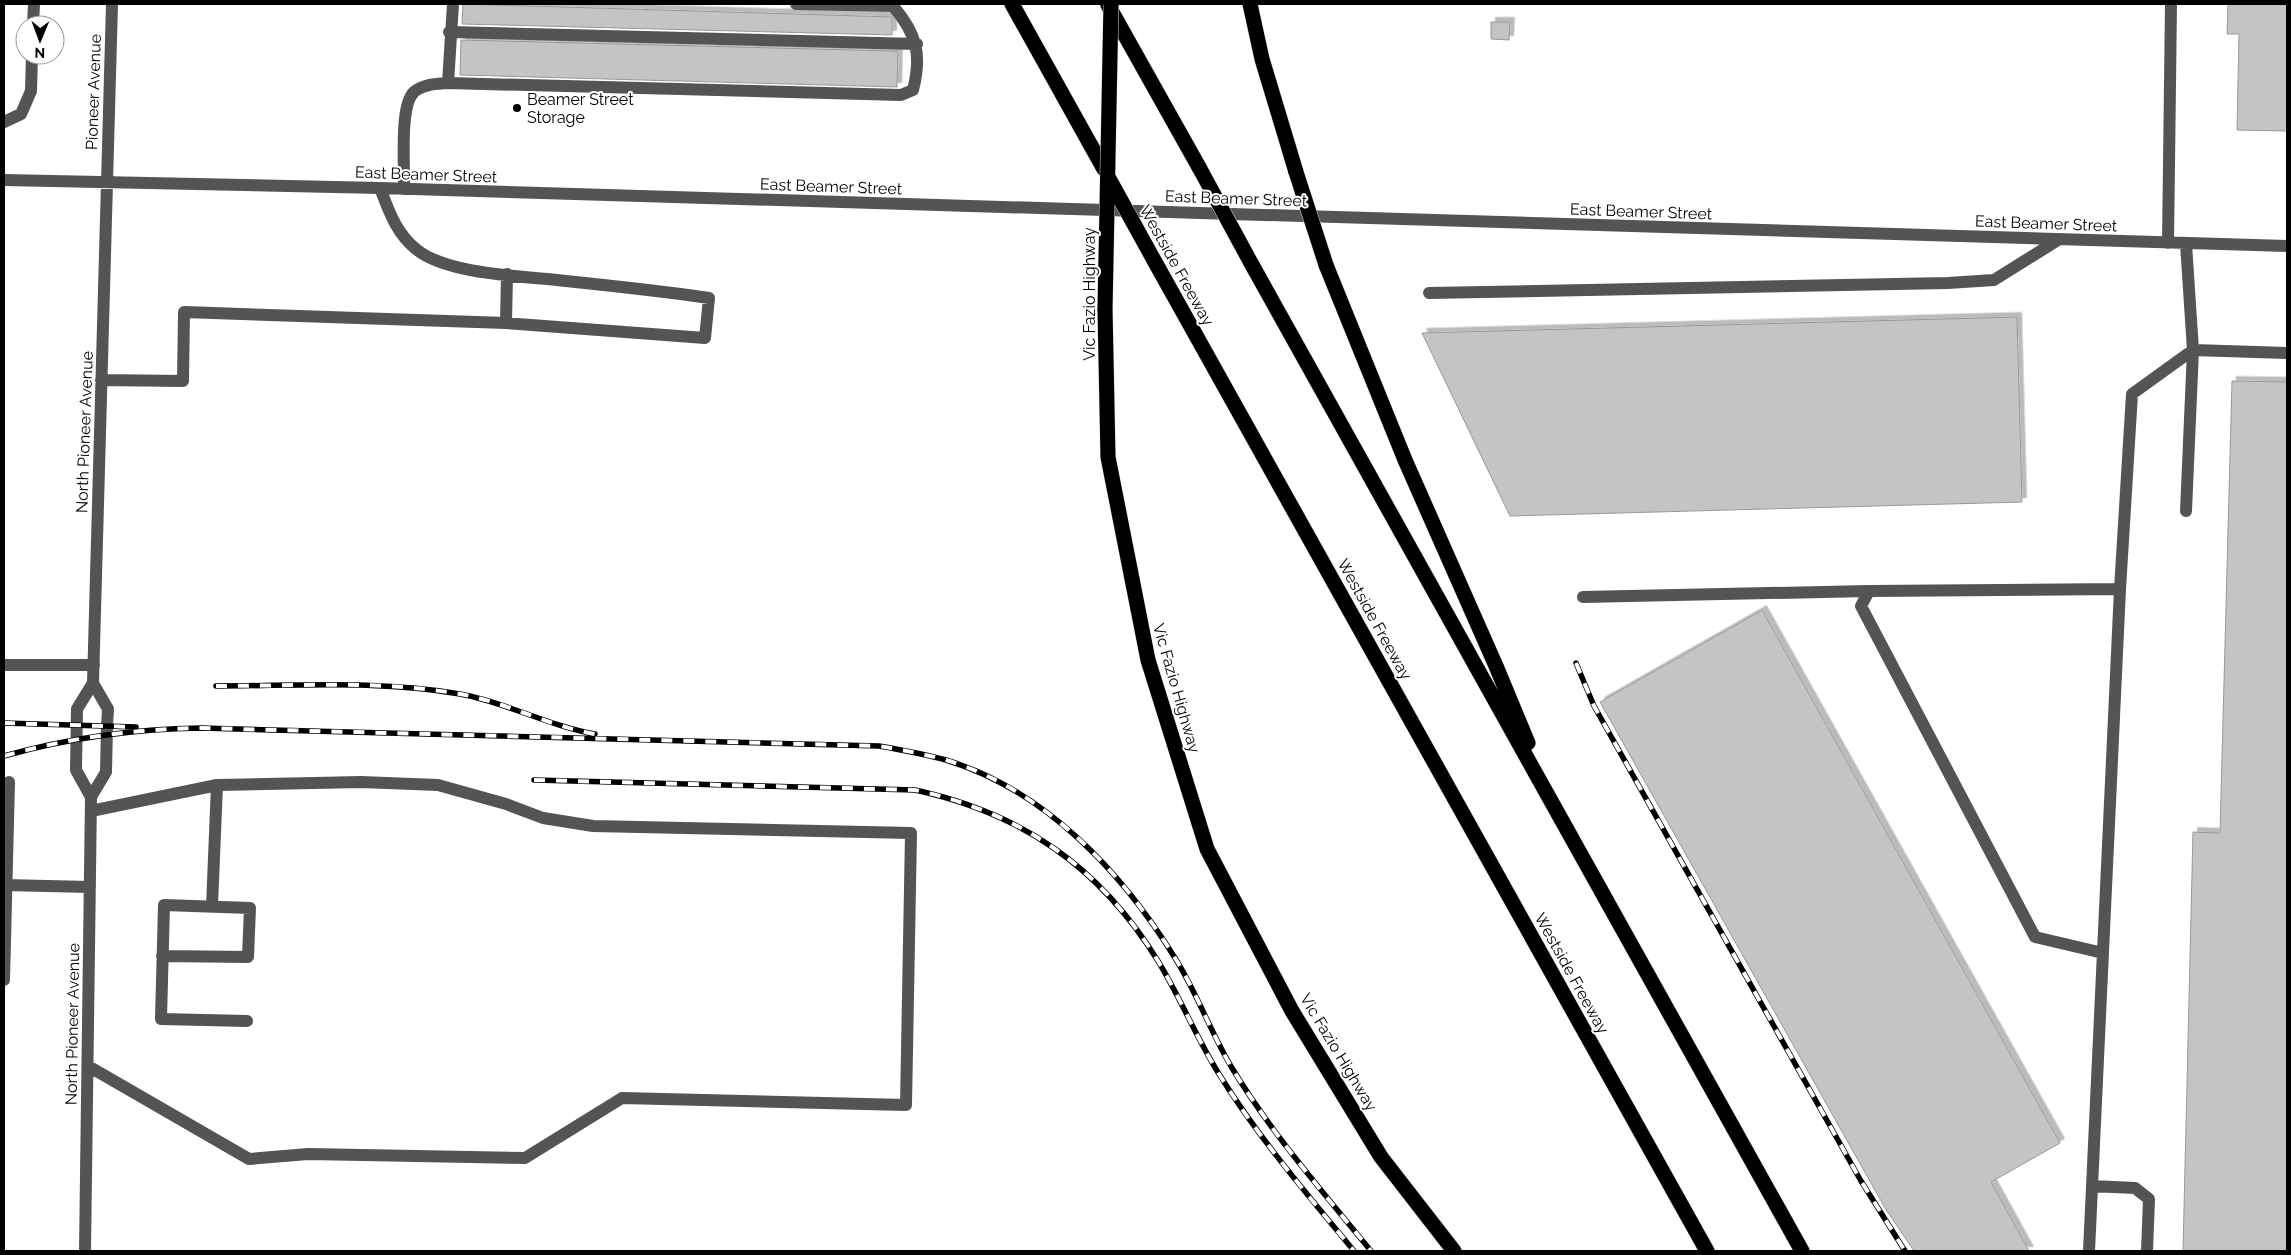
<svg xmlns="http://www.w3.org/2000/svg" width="2291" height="1255" font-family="Raleway,sans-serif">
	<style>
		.building { fill: #c4c4c4; stroke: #989898; filter: url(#shadow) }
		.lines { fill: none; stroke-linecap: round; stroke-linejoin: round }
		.highway-casing { stroke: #dbdbdb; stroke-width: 16 }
		.minor { stroke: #545454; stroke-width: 12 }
		.highway { stroke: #000; stroke-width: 15 }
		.rail-casing { stroke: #000; stroke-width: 5.5 }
		.rail { stroke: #fff; stroke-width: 4; stroke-dasharray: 11; stroke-linecap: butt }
		.highway-bridge-casing { stroke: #dbdbdb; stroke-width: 16; stroke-linecap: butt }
		.highway-bridge { stroke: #000; stroke-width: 15 }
		.poi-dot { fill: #000; stroke: #fff; stroke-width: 2 }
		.labels { text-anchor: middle; stroke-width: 4; stroke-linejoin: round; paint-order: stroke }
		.street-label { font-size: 16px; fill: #000; stroke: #fff }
		.poi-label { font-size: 16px; fill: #000; stroke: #fff; text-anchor: start }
	</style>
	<defs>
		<filter id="shadow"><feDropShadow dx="4.5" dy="-4.5" stdDeviation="0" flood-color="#0004"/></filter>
	</defs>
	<rect width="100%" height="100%" fill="#fff"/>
	<path class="building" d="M463,4l429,13v18l-430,-11z
		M2228,4h59v127l-50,-1 2,-96h-12z
		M1491,22h19l-1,18 -18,-1z
		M461,40l431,11 6,1 -1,35 -437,-12z
		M2017,317l5,185 -512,14 -88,-183z
		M2232,381l55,1v869h-104l10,-419 27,1z
		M1762,610l298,533 -69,39 38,69h-115l-29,-43 -285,-506z"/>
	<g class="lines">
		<defs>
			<path id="highway" d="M1012,4l92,165
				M1250,4l12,55 34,113
				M1108,5l92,164
				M1155,262l552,989
				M1251,263l551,988
				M1326,265l79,195 91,206 32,77
				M1105,309l3,148 40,203 59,189 85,162 89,146 73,94"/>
		</defs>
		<use href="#highway" class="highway-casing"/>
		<path class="minor" d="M33,25l1,-21
			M449,32l468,12
			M448,83l5,-79
			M4,122l17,-8 10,-23 1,-36
			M4,180l376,8 1907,58
			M380,188c9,23 16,45 36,61 31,26 109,27 150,32 48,5 96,10 143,17l-4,40 -199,-15 1,-49
			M404,189c1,-21 -5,-83 10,-97 9,-8 23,-8 34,-9l453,12 12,-5c9,-35 4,-56 -20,-84l-97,-2
			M2168,243l3,-239
			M2186,244l7,106 94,3
			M1429,293l519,-10 46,-3 64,-40
			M101,380l82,1 1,-69 322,11
			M1583,597l286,-6
			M4,665h90
			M91,797l-15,-27 1,-61 16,-26 19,-679
			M4,885l86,2
			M212,906l5,-121
			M2103,953l-68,-16 -174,-331 8,-15 251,-2 12,-195 61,-44 -7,161
			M162,956l86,1 2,-49 -86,-3 -3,114 86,2
			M4,980l5,-198
			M88,1066l161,93 59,-5 217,4 97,-60 284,7 5,-272 -318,-7 -50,-8 -37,-14 -68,-19 -77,-3 -144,3 -126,26
			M2092,1186l43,2 14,11 -2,52
			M85,1251l6,-454 15,-25 1,-46 1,-17 -15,-26
			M2089,1251l31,-662"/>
		<use href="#highway" class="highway"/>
		<defs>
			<path id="rail" d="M1576,663l18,43 267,475 44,70
				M216,686c80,0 164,-6 244,8 46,8 88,32 135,40
				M4,723l132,4
				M4,756c64,-18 130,-27 197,-28l678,18c23,4 45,8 67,14 99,30 176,112 229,198 22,35 36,75 57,110 40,66 91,124 139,183
				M534,780l381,10c107,23 185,77 243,171 22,36 38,76 61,113 39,63 88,120 135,177"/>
		</defs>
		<use href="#rail" class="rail-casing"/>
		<use href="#rail" class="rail"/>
		<defs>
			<path id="highway-bridge" d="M1200,169l51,94
				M1296,172l30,93
				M1108,177l47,85
				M1105,309l6,-305"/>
		</defs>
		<use href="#highway-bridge" class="highway-bridge-casing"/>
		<use href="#highway-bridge" class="highway-bridge"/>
	</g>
	<circle class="poi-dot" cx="517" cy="108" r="5"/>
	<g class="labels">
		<g class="street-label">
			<text transform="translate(93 92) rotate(-88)" y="6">Pioneer Avenue</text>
			<text transform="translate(426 174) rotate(2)" y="6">East Beamer Street</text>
			<text transform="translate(831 186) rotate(2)" y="6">East Beamer Street</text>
			<text transform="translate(1236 198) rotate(2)" y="6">East Beamer Street</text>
			<text transform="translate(1641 211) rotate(2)" y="6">East Beamer Street</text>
			<text transform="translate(2046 223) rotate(2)" y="6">East Beamer Street</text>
			<text transform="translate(1177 265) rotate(61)" y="6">Westside Freeway</text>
			<text transform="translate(1089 294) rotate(-90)" y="6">Vic Fazio Highway</text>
			<text transform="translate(84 432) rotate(-88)" y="6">North Pioneer Avenue</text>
			<text transform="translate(1375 619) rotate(61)" y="6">Westside Freeway</text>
			<text transform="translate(1177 688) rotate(74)" y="6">Vic Fazio Highway</text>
			<text transform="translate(1572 973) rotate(61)" y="6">Westside Freeway</text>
			<text transform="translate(72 1024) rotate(-89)" y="6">North Pioneer Avenue</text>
			<text transform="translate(1339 1052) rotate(59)" y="6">Vic Fazio Highway</text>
		</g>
		<g class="poi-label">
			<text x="527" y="105">Beamer Street<tspan x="527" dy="18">Storage</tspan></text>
		</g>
	</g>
	<rect width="2291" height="1255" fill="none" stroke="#000000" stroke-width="10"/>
	<g transform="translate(40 40) rotate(181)"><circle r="24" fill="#ffffff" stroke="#999999"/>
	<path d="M0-4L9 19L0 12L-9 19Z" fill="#000000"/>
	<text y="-8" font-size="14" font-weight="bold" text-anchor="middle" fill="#000000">N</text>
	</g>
</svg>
